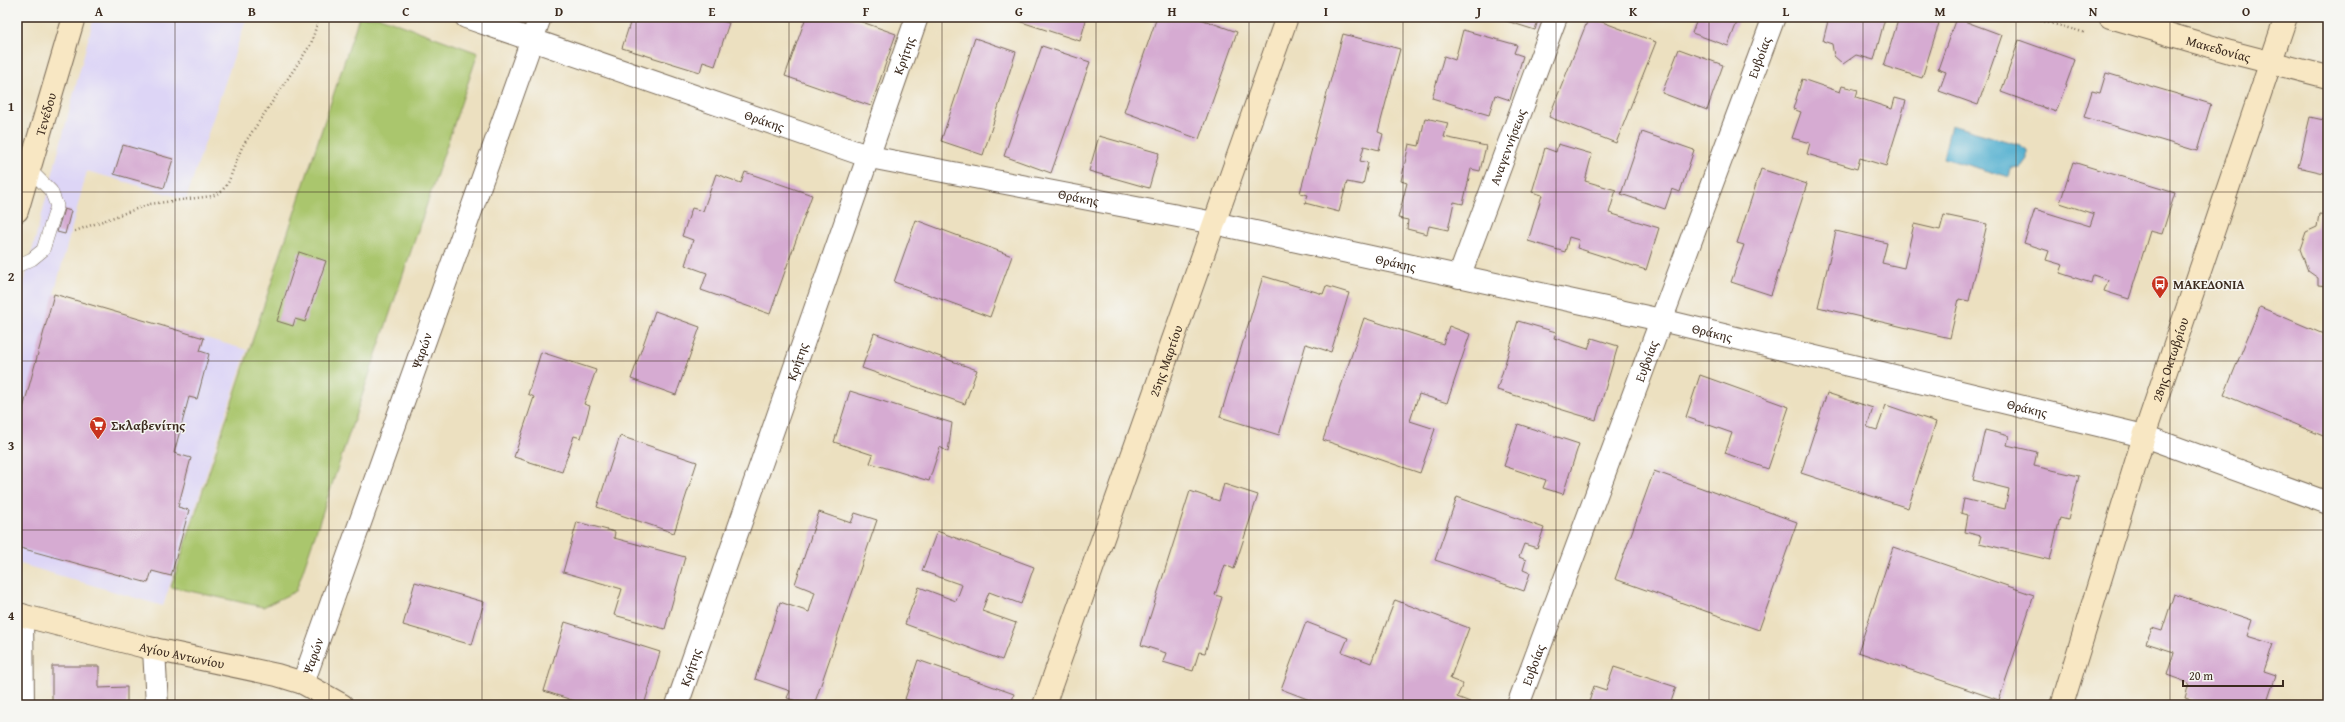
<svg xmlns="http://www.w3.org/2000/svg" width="2345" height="722" font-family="'Gentium Book Plus',serif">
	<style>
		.built { fill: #ddd5f6 }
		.green { fill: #aac66d; stroke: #727846 }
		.water { fill: #50aecf; stroke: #466c76 }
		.building { fill: #d6abd2 }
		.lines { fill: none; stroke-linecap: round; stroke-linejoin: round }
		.lane-casing { stroke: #796a57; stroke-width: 14 }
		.street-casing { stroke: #796a57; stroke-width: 24 }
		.secondary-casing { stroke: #796a57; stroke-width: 24 }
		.path { stroke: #796a57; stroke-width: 2.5; stroke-dasharray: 1 3; stroke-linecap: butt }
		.lane { stroke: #fff; stroke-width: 13 }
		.street { stroke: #fff; stroke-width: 22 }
		.secondary { stroke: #f8e7c3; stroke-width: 22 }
		.grid { fill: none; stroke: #3b2a1e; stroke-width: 1; stroke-opacity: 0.55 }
		.labels { text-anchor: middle; stroke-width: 3; stroke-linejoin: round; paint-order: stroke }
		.street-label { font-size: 13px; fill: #3b2a1e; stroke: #f6f6f2 }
		.poi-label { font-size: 13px; font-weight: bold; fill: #3b2a1e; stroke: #f6f6f2; text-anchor: start }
		.neatline { fill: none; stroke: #3b2a1e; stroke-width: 1.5 }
		.grid-label { font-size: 13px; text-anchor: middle; font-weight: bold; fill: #3b2a1e }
	</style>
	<rect width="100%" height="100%" fill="#f6f6f2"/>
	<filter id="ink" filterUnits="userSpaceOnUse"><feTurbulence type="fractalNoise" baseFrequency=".025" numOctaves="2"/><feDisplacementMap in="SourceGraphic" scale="8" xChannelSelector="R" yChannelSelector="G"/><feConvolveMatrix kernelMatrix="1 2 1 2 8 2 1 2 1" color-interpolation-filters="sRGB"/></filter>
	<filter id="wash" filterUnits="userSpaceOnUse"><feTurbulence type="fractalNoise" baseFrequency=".012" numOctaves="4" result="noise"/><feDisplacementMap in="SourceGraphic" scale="16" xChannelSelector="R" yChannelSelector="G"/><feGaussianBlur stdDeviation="0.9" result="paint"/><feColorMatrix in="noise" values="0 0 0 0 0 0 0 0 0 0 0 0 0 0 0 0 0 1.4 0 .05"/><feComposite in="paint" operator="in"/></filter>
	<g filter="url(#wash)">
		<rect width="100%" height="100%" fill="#ece0c0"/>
		<path class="built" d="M94,17h153l-61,182 -99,-28 -33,123 193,56 -84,256 -146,-43v-255z"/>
		<path class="green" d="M359,17h21l98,36 -182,538 -33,16 -92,-20z"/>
		<path class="water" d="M1951,125l69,20 7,5v9l-6,8 -10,1 -2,9 -66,-19z"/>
		<g id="blocks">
			<path class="building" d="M632,17h77l20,6 -14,43 -12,-4 -3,10 -78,-24z
				M806,17h42l48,17 -25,72 -86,-30z
				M1006,17h81l-7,24z
				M1157,17h38l42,15 -38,107 -75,-27z
				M1494,17h45l-4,13z
				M1589,17l67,25 -40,101 -67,-26z
				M1698,17h41l-11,29 -36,-13z
				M1829,17l56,1 -11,42 -18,-5 -13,9 -9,-8 -2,-12 -9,-3z
				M1899,17h21l19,6 -17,55 -38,-12z
				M1956,18l46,17 -24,70 -39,-14 7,-19 -8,-3z
				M1463,30l54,15 -3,8 9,3 -13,44 -15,-5 -6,20 -57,-17 12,-42 11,4z
				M1343,34l57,15 -22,83 5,2 -4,16 -15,-4 -4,15 8,2 -5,22 -16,-3 -8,30 -34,-9 3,-8 -8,-2z
				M975,38l41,14 -33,103 -42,-14z
				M2019,40l56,20 -19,52 -55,-20z
				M1042,46l48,16 -39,111 -47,-17z
				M1679,49l44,16 -16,45 -45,-17z
				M2106,73l105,31 -14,47 -113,-34 8,-26 8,2z
				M1802,79l38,13 2,-6 16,4 -2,7 36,12 3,-11 11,3 -20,65 -26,-8 -3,11 -50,-15 3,-11 -18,-5 9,-26 -8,-3z
				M2310,117l18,4v53l-30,-7z
				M1425,118l23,5 -4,14 42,9 -6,25 -9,-2 -8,35 -9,-2 -6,28 -19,-4 -2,8 -20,-5 1,-9 -10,-2 9,-35 -6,-2 8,-37 10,2z
				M1642,132l52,18 -14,42 -8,-3 -7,20 -44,-15z
				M1099,136l60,17 -10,35 -60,-17z
				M1558,144l34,10 -7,27 31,9 -7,23 50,15 -13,42 -69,-22 2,-8 -10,-3 -4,15 -37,-11 14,-46 -10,-3 13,-44 11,4z
				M123,145l50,14 -9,29 -50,-14z
				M2073,162l102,31 -13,41 -12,-3 -21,68 -25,-8 4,-11 -15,-5 -2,8 -31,-10 3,-8 -17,-5 3,-9 -25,-8 11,-34 55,17 4,-12 -34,-11z
				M1761,169l46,15 -36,111 -40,-13 13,-37 -7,-2z
				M745,172l67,23 -42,119 -69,-24 6,-17 -22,-8 8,-25 -11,-4 10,-28 11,3 13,-37 25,9z
				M64,209l7,2 -6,23 -8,-2z
				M2319,214l9,1v71l-10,-1v-7l-10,-7 -8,-22 6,-17 11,-5z
				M1944,215l43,9 -18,77 -10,-2 -9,39 -132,-31 18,-76 51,12 -5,20 22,5 10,-44 26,6z
				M916,220l96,36 -22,61 -96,-35z
				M299,252l27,9 -21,61 -10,-3 -2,7 -16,-5z
				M1263,276l60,18 3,-8 23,7 -18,59 -25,-8 -27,91 -59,-18z
				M54,294l150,44 -4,13 9,3 -12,45 -8,-2 -15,56 17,5 -13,49 11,3 -18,66 -19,-5 -4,12 -131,-36v-116z
				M2260,307l68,29v102l-104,-43z
				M655,311l45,16 -24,68 -45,-16z
				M1364,318l79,26 6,-18 21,8 -23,69 -28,-9 -9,27 25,8 -15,44 -97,-33z
				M1518,321l38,11 -2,6 34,11 4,-11 26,8 -22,74 -99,-30z
				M874,333l103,37 -12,34 -103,-36z
				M541,352l55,18 -12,34 6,2 -9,32 -7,-2 -12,36 -48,-15 20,-60 -6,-3z
				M1700,375l89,32 -21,62 -43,-16 7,-20 -46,-16z
				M850,391l102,32 -4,29 -8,-5 -11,34 -59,-18 3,-8 -39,-13z
				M1827,393l46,15 -6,19 10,3 9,-25 50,17 -28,86 -107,-35z
				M1518,424l61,20 -16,50 -20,-6 3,-8 -42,-14z
				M1985,430l24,6 -2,9 30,7 -3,14 45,10 -11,44 -8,-2 -10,42 -71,-17 2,-7 -16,-4 3,-17 -7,-2 3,-14 41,10 4,-20 -36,-9z
				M620,436l77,26 -23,71 -77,-26z
				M1654,471l143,51 -38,108 -144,-51z
				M1224,484l34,11 -24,74 -9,-4 -10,30 7,2 -17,56 -6,-1 -6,19 -30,-9 3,-9 -25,-8 49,-154 29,10z
				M1457,497l87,31 -7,20 -13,-4 -5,13 7,3 -3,10 7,3 -6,18 -89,-31z
				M819,512l32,11 4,-10 22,7 -63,185h-5l-22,-7 3,-7 -35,-12 25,-77 29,10 6,-20 -20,-8z
				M577,522l38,10 -1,6 71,19 -20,72 -51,-14 8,-26 -59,-17z
				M937,531l97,36 -13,37 -32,-12 -7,19 34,12 -14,37 -97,-36 14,-37 37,14 6,-16 -40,-14z
				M1893,547l141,48 -35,105 -141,-48z
				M415,582l69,20 -12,43 -69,-20z
				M2174,594l78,26 -5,16 26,8 -9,27 12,4 -10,30h-58l-23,-7 4,-15 -22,-8 7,-23 -28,-9 6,-15 10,3z
				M1395,600l74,28 -19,51 13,5 -6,13 13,5 -1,3h-146l-42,-16 25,-67 42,16 -6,14 29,11z
				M565,622l95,30 -16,53h-57l-43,-14z
				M918,660l96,34 -3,11h-90l-16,-6z
				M52,666h47v22l28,-1v18h-75z
				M1614,667l62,20 -6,18h-82l6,-19 12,4z"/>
		</g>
	</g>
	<g filter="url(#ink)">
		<use href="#blocks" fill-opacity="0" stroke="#796a57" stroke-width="1"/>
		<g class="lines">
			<defs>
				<path id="lane" d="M17,266l15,-7 11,-9 14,-44 -6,-15 -22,-22"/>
				<g id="street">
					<path id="s1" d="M466,17l404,140 344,66 447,97 483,116 184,67"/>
					<path id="s2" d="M1459,277l97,-260"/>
					<path d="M22,615l1,90"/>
					<path d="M154,649l3,56"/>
					<path id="s3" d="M303,683l237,-666"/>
					<path id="s4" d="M677,705l240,-688"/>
					<path id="s5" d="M1518,705l256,-688"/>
				</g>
				<g id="secondary">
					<path id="s6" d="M2110,17l120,35 98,25"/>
					<path id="s7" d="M17,211l57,-194"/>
					<path id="s8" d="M17,614l132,34 128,27 26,8 39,22"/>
					<path id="s9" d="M1044,705l243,-688"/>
					<path id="s10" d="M2062,705l82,-269 142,-419"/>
				</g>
			</defs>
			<use href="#lane" class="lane-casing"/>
			<use href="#street" class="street-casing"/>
			<use href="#secondary" class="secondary-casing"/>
			<path class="path" d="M2029,17l57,16
				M75,231l75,-27 62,-8 9,-4 7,-9 14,-36 69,-103 8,-27
				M371,701l6,4"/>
			<use href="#lane" class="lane"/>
			<use href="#street" class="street"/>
			<use href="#secondary" class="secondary"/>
		</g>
	</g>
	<path class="grid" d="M175,17v688M329,17v688M482,17v688M636,17v688M789,17v688M942,17v688M1096,17v688M1249,17v688M1403,17v688M1556,17v688M1709,17v688M1863,17v688M2016,17v688M2170,17v688M17,192h2311M17,361h2311M17,530h2311"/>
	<defs>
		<symbol id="bus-pin" viewBox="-11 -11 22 30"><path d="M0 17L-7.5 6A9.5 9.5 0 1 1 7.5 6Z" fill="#c8321e" stroke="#f6f6f2"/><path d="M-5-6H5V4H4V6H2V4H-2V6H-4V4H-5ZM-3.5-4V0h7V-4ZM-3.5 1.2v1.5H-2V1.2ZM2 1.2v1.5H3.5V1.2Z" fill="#fff"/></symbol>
		<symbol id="supermarket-pin" viewBox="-11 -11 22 30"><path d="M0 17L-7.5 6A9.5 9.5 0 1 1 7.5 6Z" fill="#c8321e" stroke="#f6f6f2"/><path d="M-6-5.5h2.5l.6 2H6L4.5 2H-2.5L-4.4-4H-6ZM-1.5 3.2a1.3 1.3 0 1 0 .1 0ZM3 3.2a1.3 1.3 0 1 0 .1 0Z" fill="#fff"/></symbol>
	</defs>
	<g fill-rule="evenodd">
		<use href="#bus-pin" x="2150" y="274" width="20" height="27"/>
		<use href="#supermarket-pin" x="88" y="415" width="20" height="27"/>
	</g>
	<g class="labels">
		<g class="street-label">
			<text dy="5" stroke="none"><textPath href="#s6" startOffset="113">Μακεδονίας</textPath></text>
			<text dy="5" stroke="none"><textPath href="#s4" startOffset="688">Κρήτης</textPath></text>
			<text dy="5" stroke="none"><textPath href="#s5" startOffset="691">Ευβοίας</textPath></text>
			<text dy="5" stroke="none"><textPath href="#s7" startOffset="101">Τενέδου</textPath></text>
			<text dy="5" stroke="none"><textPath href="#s1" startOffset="316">Θράκης</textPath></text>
			<text dy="5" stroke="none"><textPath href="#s2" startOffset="139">Αναγεννήσεως</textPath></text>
			<text dy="5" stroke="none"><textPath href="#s1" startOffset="640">Θράκης</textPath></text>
			<text dy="5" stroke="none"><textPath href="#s1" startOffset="964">Θράκης</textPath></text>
			<text dy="5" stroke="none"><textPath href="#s1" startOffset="1288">Θράκης</textPath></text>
			<text dy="5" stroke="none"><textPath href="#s3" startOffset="353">Ψαρών</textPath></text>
			<text dy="5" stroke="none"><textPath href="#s10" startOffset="362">28ης Οκτωβρίου</textPath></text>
			<text dy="5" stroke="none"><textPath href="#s4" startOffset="364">Κρήτης</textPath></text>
			<text dy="5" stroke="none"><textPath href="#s9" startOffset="365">25ης Μαρτίου</textPath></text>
			<text dy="5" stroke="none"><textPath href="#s5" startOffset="367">Ευβοίας</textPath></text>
			<text dy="5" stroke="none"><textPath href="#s1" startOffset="1612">Θράκης</textPath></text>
			<text dy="5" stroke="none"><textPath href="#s8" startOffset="170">Αγίου Αντωνίου</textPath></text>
			<text dy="5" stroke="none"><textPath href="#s3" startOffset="29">Ψαρών</textPath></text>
			<text dy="5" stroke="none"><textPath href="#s5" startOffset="43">Ευβοίας</textPath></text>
			<text dy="5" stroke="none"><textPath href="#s4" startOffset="40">Κρήτης</textPath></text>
		</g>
		<g class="poi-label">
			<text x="2173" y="289">ΜΑΚΕΔΟΝΙΑ</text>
			<text x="111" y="430">Σκλαβενίτης</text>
		</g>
	</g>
	<rect width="2345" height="722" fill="none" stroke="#f6f6f2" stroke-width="44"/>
	<path d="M2183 680v6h100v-6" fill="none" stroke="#3b2a1e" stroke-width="2"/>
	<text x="2189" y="680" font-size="12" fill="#3b2a1e" stroke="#f6f6f2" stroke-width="3" paint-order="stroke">20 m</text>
	<rect x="22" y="22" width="2301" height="678" class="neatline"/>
	<g class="grid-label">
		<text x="99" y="16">A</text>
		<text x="252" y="16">B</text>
		<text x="406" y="16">C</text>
		<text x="559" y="16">D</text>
		<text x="712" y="16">E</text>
		<text x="866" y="16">F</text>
		<text x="1019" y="16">G</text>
		<text x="1172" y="16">H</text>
		<text x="1326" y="16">I</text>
		<text x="1479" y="16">J</text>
		<text x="1633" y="16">K</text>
		<text x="1786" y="16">L</text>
		<text x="1940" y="16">M</text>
		<text x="2093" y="16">N</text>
		<text x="2246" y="16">O</text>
		<text x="11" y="111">1</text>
		<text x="11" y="281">2</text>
		<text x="11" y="450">3</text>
		<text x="11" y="620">4</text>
	</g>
</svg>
